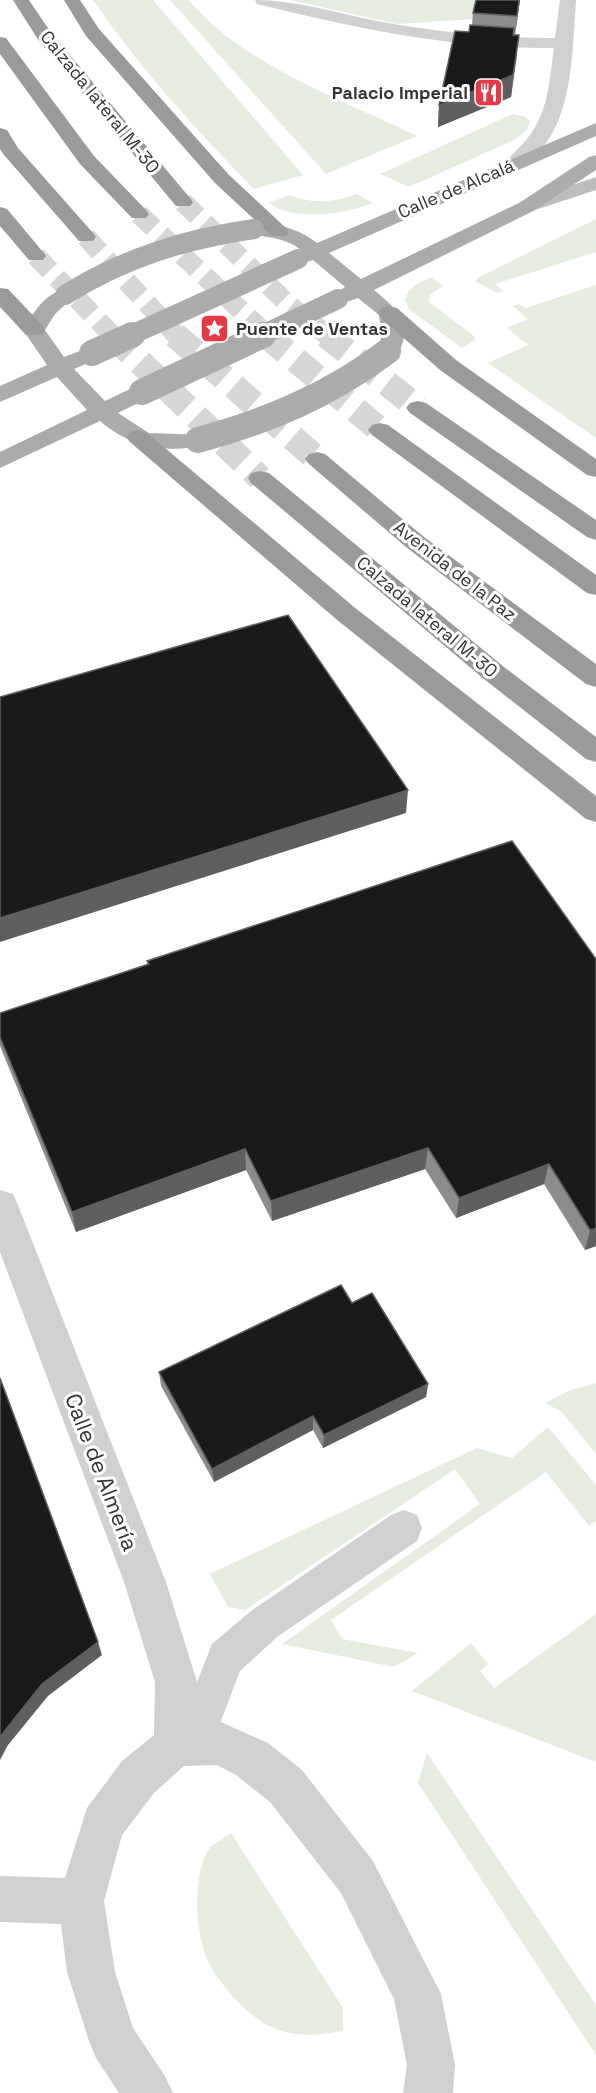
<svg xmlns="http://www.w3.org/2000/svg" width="596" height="2093" font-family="'Space Grotesk',sans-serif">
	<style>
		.green { fill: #e6ecdf }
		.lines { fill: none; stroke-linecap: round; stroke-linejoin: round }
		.highway-tunnel-far1 { stroke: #d6d6d6; stroke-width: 20; stroke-dasharray: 20 10; stroke-linecap: butt }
		.highway-tunnel { stroke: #d6d6d6; stroke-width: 26; stroke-dasharray: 26 13; stroke-linecap: butt }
		.lane { fill: #d0d0d0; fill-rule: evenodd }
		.street { fill: #d0d0d0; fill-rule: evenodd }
		.secondary { fill: #bdbdbd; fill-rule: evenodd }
		.primary { fill: #ababab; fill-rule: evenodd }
		.highway { fill: #9a9a9a; fill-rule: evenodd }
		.primary-bridge-far1 { stroke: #ababab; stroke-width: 20 }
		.primary-bridge { stroke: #ababab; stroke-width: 26 }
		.wall { fill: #8c8c8c }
		.shaded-wall { fill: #5f5f5f }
		.building { fill: #1a1a1a; stroke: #5f5f5f; stroke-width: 1.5 }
		.labels { text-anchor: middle; stroke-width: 6; stroke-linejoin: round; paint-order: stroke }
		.far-poi-label { font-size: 18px; font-weight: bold; fill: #333; stroke: #fff; text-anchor: end }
		.far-street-label { font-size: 18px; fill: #333; stroke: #fff }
		.street-label { font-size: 22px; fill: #333; stroke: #fff }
	</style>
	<rect width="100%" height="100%" fill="#fff"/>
	<path class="green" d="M93,0h60l150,175 -49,14c-58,-59 -114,-121 -161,-189z
		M170,0h19c52,64 154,100 228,136l-91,38z
		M290,0h188l-4,19 -77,5z
		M513,114l11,2 6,5 -3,9 -13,10 -105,47 -29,-13z
		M356,194l17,9c-27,11 -79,19 -104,0l20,-8c24,9 43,8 67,-1z
		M596,219v33l-101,32 8,7 -6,2 -21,-11 1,-4z
		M431,277l12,9 -13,9 -1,7 45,34 1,4 -13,8 -52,-38 -5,-9c2,-14 14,-18 26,-24z
		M596,285v153l-108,-75 40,-18 -21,-17 21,-9 -15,-13 6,-2 7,4z
		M596,1383v71l-34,-42 -17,-9 26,-13z
		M548,1427l48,58v36l-7,5 -43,-54 -215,148 11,19 76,14 -24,14 -112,-23 198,-140 -25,-35 -210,141 -17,-3 -18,-33 267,-126 35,10z
		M596,1614v148l-184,-71 59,-48 17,21 -8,7 14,17z
		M427,1753l169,252v50l-178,-272z
		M231,1833l112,175v23c-24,4 -48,7 -72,-4 -22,-10 -53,-44 -63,-66 -13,-27 -16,-86 1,-112 4,-6 16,-11 22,-16z"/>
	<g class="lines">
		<path class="highway-tunnel-far1" d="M183,202l105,102 40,32
			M139,214l129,122
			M86,237l91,99
			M36,256l77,80"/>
		<path class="highway-tunnel" d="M112,335l148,143
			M175,335l142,124
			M266,335l114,95
			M326,335l92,73"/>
		<path class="lane" d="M404,1510l13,5 5,13 -5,13 -140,96 -37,34 -33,86 -14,6 -14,-6 -6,-14 39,-99 39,-33 140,-96z"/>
		<path class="street" d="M255,0c41,0 81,13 122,21 59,11 118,17 178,17l5,-38h16c-3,42 -3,94 -23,132 -8,15 -21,26 -34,37h-14l-3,-4 3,-4c42,-35 42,-61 49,-113 -101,1 -199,-20 -297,-44z
			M0,1190l13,4 5,11 148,377 31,100 1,40 21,-1 15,7 34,15 34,27 71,91 68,133 14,71 -2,28h-50l4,-28 -13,-66 -53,-106 -71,-91 -34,-27 -19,-10 -33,1 -30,27 -32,42 -18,66 11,71 18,56 32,48 8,17h-54l-23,-35 -7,-17 -22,-69 -6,-48 -61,-2v-46l65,2 22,-70 35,-47 32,-26 1,-53 -31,-100 -124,-330z"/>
		<path class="secondary" d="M596,177v13l-70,23 -7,-2 -3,-4 3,-4z"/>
		<path class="primary" d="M596,123v13l-267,117 32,26 158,-76 70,-46 7,-2v15l-63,41 -159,79c22,18 42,36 22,66h-16l-3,-5 5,-16 -3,-20 -21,-17 -20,7 -8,-1 -3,-5 18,-12 -32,-27 -15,5 -7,-2 -3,-4 13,-9c-16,-13 -35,-12 -54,-17l-3,-4 3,-4c22,-6 53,4 70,18z
			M65,289l8,1 3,5 -21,19 -10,16 19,27 16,-6 8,2 3,5 -3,5 -14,6 31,32 29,-14h16l3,5 -3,5 -32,16 31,20 57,2 4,5 -4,5c-38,9 -77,2 -106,-24l-100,47v-16l87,-42 -30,-33 -57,25v-16l47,-21 -24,-35c10,-17 21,-36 42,-41z"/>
		<path class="highway" d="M13,0h16l23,34 138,164 3,4 -3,4h-14l-137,-165z
			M64,0h16l19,29 130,146 57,53 3,4 -3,4h-14l-57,-53 -129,-147z
			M0,37l6,1 88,118 52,54 3,4 -3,4h-14l-52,-54 -80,-110z
			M0,128l7,2 11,18 75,85 3,4 -3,4h-14l-75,-86 -4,-6z
			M0,207l7,2 36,43 3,4 -3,4h-14l-29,-34z
			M0,288l8,1 34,36 3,5 -3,5h-16l-26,-28z
			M389,306l8,2 59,52 140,99v18l-9,-2 -147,-105 -59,-52 -3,-5 3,-5z
			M418,401l8,2 170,117v20l-9,-3 -177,-124 -4,-5 4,-5z
			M380,423l8,2 208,150v20l-9,-2 -215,-158 -4,-5 4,-5z
			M138,430l8,2 208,175 242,189v26l-10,-3 -250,-200 -206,-177 -4,-5 4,-5z
			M317,452l8,2 99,83 172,127v23l-10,-3 -180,-137 -97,-83 -4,-5 4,-5z
			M260,471l9,2 235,194 92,70v25l-10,-3 -102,-80 -233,-196 -3,-5 3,-5z"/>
		<path class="primary-bridge-far1" d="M65,295c59,-37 120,-56 189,-66
			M129,336l169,-77
			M260,336l78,-37"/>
		<path class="primary-bridge" d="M92,353l40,-18
			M142,392l121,-57
			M198,440c70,-19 132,-45 190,-89"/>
	</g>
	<path class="wall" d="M520,0l-5,35 2,21 -6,41 -73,30 1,-22 33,-80 1,-12z
		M596,959v287l-11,4 -41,-66 -88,34 -31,-49 -153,52 -26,-51 -170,62 -76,-186v-33l148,-48 -1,-4z
		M352,1303l76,81 -2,13 -103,51 -10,-18 -99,52 -53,-96 -2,-14z"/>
	<path class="shaded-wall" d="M519,0h1l-5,35 2,-19z
		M519,35l-8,62 -73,30 1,-22z
		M408,790l-2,23 -406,129v-24z
		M428,1148l-3,21 -153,52 -1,-20z
		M245,1149l1,21 -170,62 -4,-20z
		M549,1164l-5,20 -88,34 3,-20z
		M596,1228v18l-11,4 5,-20z
		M428,1384l-2,13 -103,51 1,-13z
		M313,1416v14l-99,52 -2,-13z
		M98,1642l4,13 -54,41 -40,49 -8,15v-23l42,-53z"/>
	<path class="building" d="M476,0h43l-2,16 -44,-3z
		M470,25l44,3 -1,7h6l-6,40 -74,30 16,-74 14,1z
		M288,615l120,175 -408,128v-221z
		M512,841l84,118v269l-6,2 -41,-66 -90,34 -31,-50 -157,53 -26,-52 -173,63 -72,-175v-24l149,-49 -2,-3z
		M341,1285l11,18 20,-10 56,91 -104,51 -11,-19 -101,53 -53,-97z
		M0,1378l98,264 -56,42 -42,53z"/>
	<defs>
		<symbol id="restaurant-square" viewBox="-11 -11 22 22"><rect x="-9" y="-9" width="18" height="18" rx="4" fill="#e63946" stroke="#fff"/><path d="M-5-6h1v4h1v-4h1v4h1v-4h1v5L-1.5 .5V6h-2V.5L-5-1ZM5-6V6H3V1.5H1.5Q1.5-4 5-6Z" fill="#fff"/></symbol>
		<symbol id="sight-square" viewBox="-11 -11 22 22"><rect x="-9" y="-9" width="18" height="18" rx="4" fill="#e63946" stroke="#fff"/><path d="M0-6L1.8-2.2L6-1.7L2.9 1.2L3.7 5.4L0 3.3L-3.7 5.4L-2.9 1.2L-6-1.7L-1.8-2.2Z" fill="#fff"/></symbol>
	</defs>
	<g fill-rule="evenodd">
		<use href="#restaurant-square" x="472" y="76" width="33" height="33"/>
		<use href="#sight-square" x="198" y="312" width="33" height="33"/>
	</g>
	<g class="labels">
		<g class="far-poi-label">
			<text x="468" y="99">Palacio Imperial</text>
			<text x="236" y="335" text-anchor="start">Puente de Ventas</text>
		</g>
		<g class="far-street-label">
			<text transform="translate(100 102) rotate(51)" y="6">Calzada lateral M-30</text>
			<text transform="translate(456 189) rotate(-23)" y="6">Calle de Alcalá</text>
			<text transform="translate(455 571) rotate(38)" y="6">Avenida de la Paz</text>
			<text transform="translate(427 617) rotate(40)" y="6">Calzada lateral M-30</text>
		</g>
		<g class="street-label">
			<text transform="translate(102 1472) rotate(69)" y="8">Calle de Almería</text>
		</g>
	</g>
</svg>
